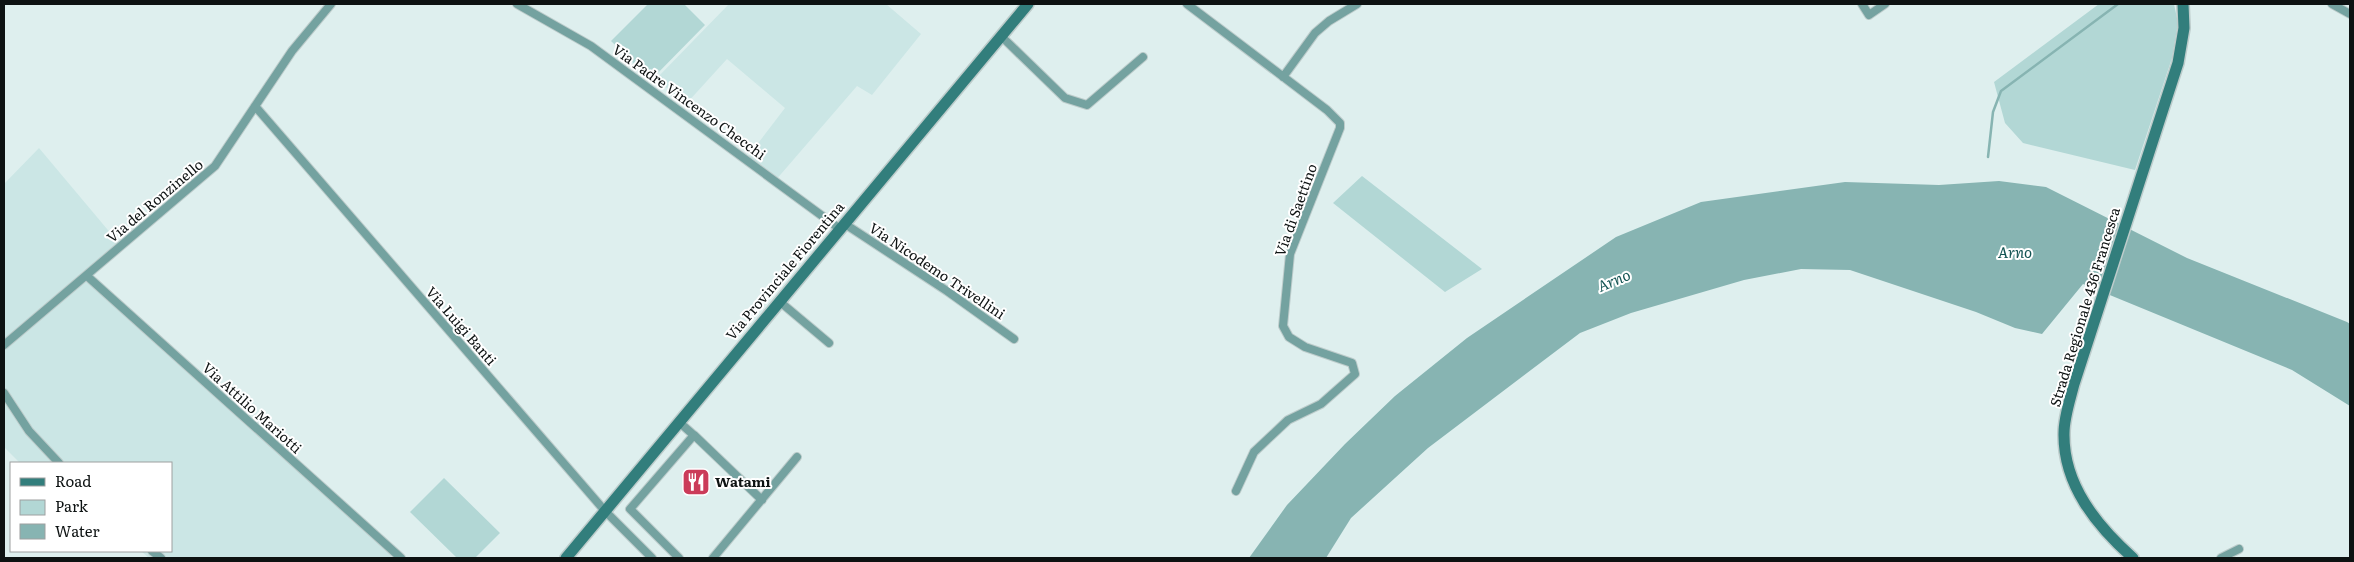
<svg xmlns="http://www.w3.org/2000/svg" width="2354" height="562" font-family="Literata,serif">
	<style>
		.built { fill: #cbe6e5 }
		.green { fill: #b2d7d5 }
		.water { fill: #87b4b2 }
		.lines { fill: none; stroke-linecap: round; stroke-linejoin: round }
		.stream { stroke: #87b4b2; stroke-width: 2.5 }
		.street-casing { stroke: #bdcccb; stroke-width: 10 }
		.secondary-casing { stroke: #bdcccb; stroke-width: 14 }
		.street { stroke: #74a2a0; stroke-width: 8 }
		.secondary { stroke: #327e7c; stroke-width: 11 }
		.labels { text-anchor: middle; stroke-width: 4; stroke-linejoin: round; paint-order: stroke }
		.street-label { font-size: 14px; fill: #0d1212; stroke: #fff }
		.poi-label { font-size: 14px; font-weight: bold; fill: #0d1212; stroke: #fff; text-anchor: start }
		.water-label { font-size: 15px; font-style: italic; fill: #135453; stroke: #fff }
	</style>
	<rect width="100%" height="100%" fill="#deefee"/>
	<path class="built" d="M729,4h157l35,30 -49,61 -15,-9 -82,95 -29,-22 39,-51 -58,-49 -41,45 -30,-25z
		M39,148l84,100 -30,28 304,274 -7,8h-241l-8,-7h30v-88h-151l-15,-15 -1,-264z"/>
	<path class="green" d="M648,4h36l21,21 -54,55 -40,-39z
		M2099,4h75l4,19 -6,35 -37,112 -112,-27 -18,-20 -11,-41z
		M1362,176l120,93 -37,23 -112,-89z
		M444,478l56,55 -25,25h-18l-47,-46z"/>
	<path class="water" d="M1999,181l47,6 141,71 160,64 3,2v82l-58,-36 -209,-86 -41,50 -27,-6 -39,-16 -126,-42 -49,-1 -57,11 -113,33 -51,20 -152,115 -77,70 -25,40h-77l38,-53 58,-61 50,-48 72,-58 149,-101 85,-35 144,-20 94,3z"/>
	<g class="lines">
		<path class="stream" d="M1988,157l5,-45 8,-21 117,-87"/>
		<defs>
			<path id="street" d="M517,4l74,42 249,183
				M1187,4l140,106 13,13v5l-50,126 -7,72 6,11 16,10 47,16 3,11 -34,30 -33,16 -34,32 -18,39
				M1862,4l7,11 16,-11
				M2332,4l18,10
				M1001,36l64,62 22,7 56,-48
				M1283,77l32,-44 14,-12 28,-17
				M255,106l350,405 47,47
				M845,224l102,67 67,48
				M87,276l314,282
				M779,301l50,42
				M4,345l211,-179 77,-115 39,-47
				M4,393l25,38 30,32
				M679,422l18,16
				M152,551l9,7
				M679,558l-49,-49 64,-74 68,65
				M713,558l84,-101
				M2221,558l18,-9"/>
			<path id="secondary" d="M566,558l462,-554
				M2133,558c-36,-32 -70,-73 -69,-125 0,-16 6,-33 10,-49l104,-321 6,-35 -1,-24"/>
		</defs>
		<use href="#street" class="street-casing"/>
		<use href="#secondary" class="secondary-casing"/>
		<use href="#street" class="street"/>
		<use href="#secondary" class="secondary"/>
	</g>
	<defs>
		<symbol id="restaurant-square" viewBox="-11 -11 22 22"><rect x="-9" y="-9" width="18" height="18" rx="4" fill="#cb3b59" stroke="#fff"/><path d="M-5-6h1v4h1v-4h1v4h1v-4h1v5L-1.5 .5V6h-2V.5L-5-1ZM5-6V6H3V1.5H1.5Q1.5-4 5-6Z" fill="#fff"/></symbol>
	</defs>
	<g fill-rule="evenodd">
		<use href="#restaurant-square" x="680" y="466" width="32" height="32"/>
	</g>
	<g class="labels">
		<g class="street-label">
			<text transform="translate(689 102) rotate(36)" y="5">Via Padre Vincenzo Checchi</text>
			<text transform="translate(155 201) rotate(-40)" y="5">Via del Ronzinello</text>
			<text transform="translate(1296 210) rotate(-70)" y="5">Via di Saettino</text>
			<text transform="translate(785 271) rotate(-50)" y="5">Via Provinciale Fiorentina</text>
			<text transform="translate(937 271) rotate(34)" y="5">Via Nicodemo Trivellini</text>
			<text transform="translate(2085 307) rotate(-73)" y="5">Strada Regionale 436 Francesca</text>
			<text transform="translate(461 326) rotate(49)" y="5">Via Luigi Banti</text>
			<text transform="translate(252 408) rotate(42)" y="5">Via Attilio Mariotti</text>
		</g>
		<g class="poi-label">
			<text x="715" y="487">Watami</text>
		</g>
		<g class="water-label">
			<text x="2015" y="258">Arno</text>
			<text transform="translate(1614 281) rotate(-23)" y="5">Arno</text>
		</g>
	</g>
	<rect width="2354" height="562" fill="none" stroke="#0d1212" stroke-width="10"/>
	<rect x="10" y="462" width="162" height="90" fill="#ffffff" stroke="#9ea0a0"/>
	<rect x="20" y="478" width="25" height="8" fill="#327e7c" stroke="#9ea0a0"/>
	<text x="55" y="487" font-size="15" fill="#0d1212">Road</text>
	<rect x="20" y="500" width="25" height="15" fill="#b2d7d5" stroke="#9ea0a0"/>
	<text x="55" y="512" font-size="15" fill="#0d1212">Park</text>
	<rect x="20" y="524" width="25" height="15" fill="#87b4b2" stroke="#9ea0a0"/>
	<text x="55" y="537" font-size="15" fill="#0d1212">Water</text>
</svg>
